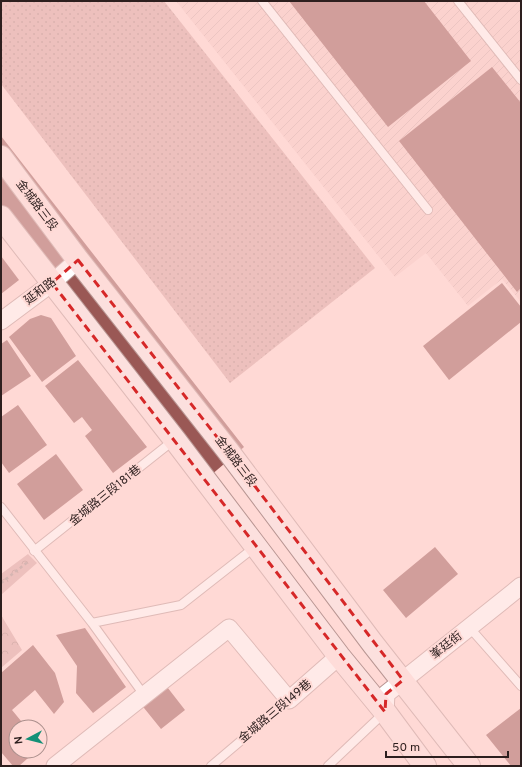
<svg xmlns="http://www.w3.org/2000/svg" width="522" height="767" font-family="Overpass,'Noto Sans TC',sans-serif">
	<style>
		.industrial { fill: url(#industrial-furrows) }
		.grass { fill: url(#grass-dots) }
		.park { fill: url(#park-crowns) }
		.building { fill: #9a5855 }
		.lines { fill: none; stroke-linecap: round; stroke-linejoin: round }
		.service-casing { stroke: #b99693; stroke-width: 10 }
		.minor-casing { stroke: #b99693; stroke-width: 19 }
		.secondary-casing { stroke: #b99693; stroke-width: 24 }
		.path { stroke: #a58a87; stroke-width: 2.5; stroke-dasharray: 3 3; stroke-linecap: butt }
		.service { stroke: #fff; stroke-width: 8 }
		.minor { stroke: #fff; stroke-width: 17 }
		.secondary { stroke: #fce0de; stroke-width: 22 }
		.marked { fill: none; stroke: #d62828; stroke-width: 3; stroke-dasharray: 8 5; stroke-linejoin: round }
		.labels { text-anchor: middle; stroke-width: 4; stroke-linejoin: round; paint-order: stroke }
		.street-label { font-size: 12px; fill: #2d1f1e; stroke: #ffd9d5 }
	</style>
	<defs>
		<pattern id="industrial-furrows" width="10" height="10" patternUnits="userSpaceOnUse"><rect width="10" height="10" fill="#f7cac6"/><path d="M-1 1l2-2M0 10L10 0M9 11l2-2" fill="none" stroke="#d4adaa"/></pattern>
		<pattern id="grass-dots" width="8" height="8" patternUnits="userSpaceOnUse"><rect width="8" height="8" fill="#d7a39f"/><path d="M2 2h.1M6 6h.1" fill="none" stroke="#af8481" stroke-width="1.8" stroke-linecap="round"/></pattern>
		<pattern id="park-crowns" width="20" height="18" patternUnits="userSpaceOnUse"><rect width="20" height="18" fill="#d7a39f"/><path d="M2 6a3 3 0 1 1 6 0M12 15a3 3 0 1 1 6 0" fill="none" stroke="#af8481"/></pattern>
	</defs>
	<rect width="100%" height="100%" fill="#ffd9d5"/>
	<path class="industrial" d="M176,1h345v301l-19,-23 -34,27 -42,-53 -31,24z"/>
	<path class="grass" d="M1,1h163l211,267 -145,115 -229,-299z"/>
	<path class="park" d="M28,554l9,9 -36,32v-21z
		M1,615l21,35 -21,18z"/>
	<path class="building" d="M289,1h135l47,60 -83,66z
		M492,67l29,36v185l-4,4 -118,-151z
		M1,136l243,311 -47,40 -196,-254z
		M1,256l18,24 -18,14z
		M502,283l19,24v15l-72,58 -26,-34z
		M41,315l10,3 25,38 -34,26 -33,-45 21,-18z
		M7,340l24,36 -30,20v-52z
		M78,360l69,87 -34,26 -28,-37 7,-6 -10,-13 -8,6 -29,-37z
		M18,405l29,40 -38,28 -8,-11v-45z
		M56,454l27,36 -39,30 -27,-36z
		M435,547l23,27 -52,44 -23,-28z
		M85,628l41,59 -33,26 -17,-20 1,-27 -21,-31z
		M33,645l22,28 9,29 -10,12 -19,-24 -23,20 14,17h-10v24h20l-17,15h-6l-12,-14v-79z
		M164,683l21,27 -24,19 -21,-26z
		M521,708v58h-10l-25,-31z"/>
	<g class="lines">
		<defs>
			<path id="service" d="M262,1l166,209
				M458,1l63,79
				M1,507l91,116 89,-18 74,-58
				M34,551l140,-111
				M92,623l52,72
				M469,627l52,59
				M211,766l78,-66
				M328,766l57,-54"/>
			<path id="minor" d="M1,321l51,-38 26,-23
				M385,712l1,-18 135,-108
				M55,766l174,-138 60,72 50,-44"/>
			<path id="secondary" d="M1,157l77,103 150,191 145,193 96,122
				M1,217l174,223 164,216 46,56 40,54"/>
		</defs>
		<use href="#service" class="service-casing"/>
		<use href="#minor" class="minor-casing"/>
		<use href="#secondary" class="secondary-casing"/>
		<path class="path" d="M1,583l28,-22"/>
		<use href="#service" class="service"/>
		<use href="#minor" class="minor"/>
		<use href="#secondary" class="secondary"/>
	</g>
	<path d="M0 0H522V767H0ZM78,260l150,191 175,229 -17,14 -1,18 -333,-429z" fill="#ffd9d5" fill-opacity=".55" fill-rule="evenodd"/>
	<path class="marked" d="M78,260l150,191 175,229 -17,14 -1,18 -333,-429z"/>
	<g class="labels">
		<g class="street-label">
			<text transform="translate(37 205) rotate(53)" y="4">金城路三段</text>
			<text transform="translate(40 291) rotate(-37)" y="4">延和路</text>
			<text transform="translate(236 461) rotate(53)" y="4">金城路三段</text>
			<text transform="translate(105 495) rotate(-39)" y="4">金城路三段181巷</text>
			<text transform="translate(446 645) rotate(-38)" y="4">峯廷街</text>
			<text transform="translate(275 711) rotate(-40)" y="4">金城路三段149巷</text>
		</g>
	</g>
	<rect width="522" height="767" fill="none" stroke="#2d1f1e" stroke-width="4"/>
	<g transform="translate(28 739) rotate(263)"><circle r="19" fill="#ffd9d5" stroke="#ab8f8c"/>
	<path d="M0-3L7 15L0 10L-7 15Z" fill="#149177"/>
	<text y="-6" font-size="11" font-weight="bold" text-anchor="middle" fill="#2d1f1e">N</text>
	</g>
	<path d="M386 751v6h122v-6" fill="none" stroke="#2d1f1e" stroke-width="2"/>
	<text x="392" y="751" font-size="12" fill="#2d1f1e" stroke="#ffd9d5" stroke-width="3" paint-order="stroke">50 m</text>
</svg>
